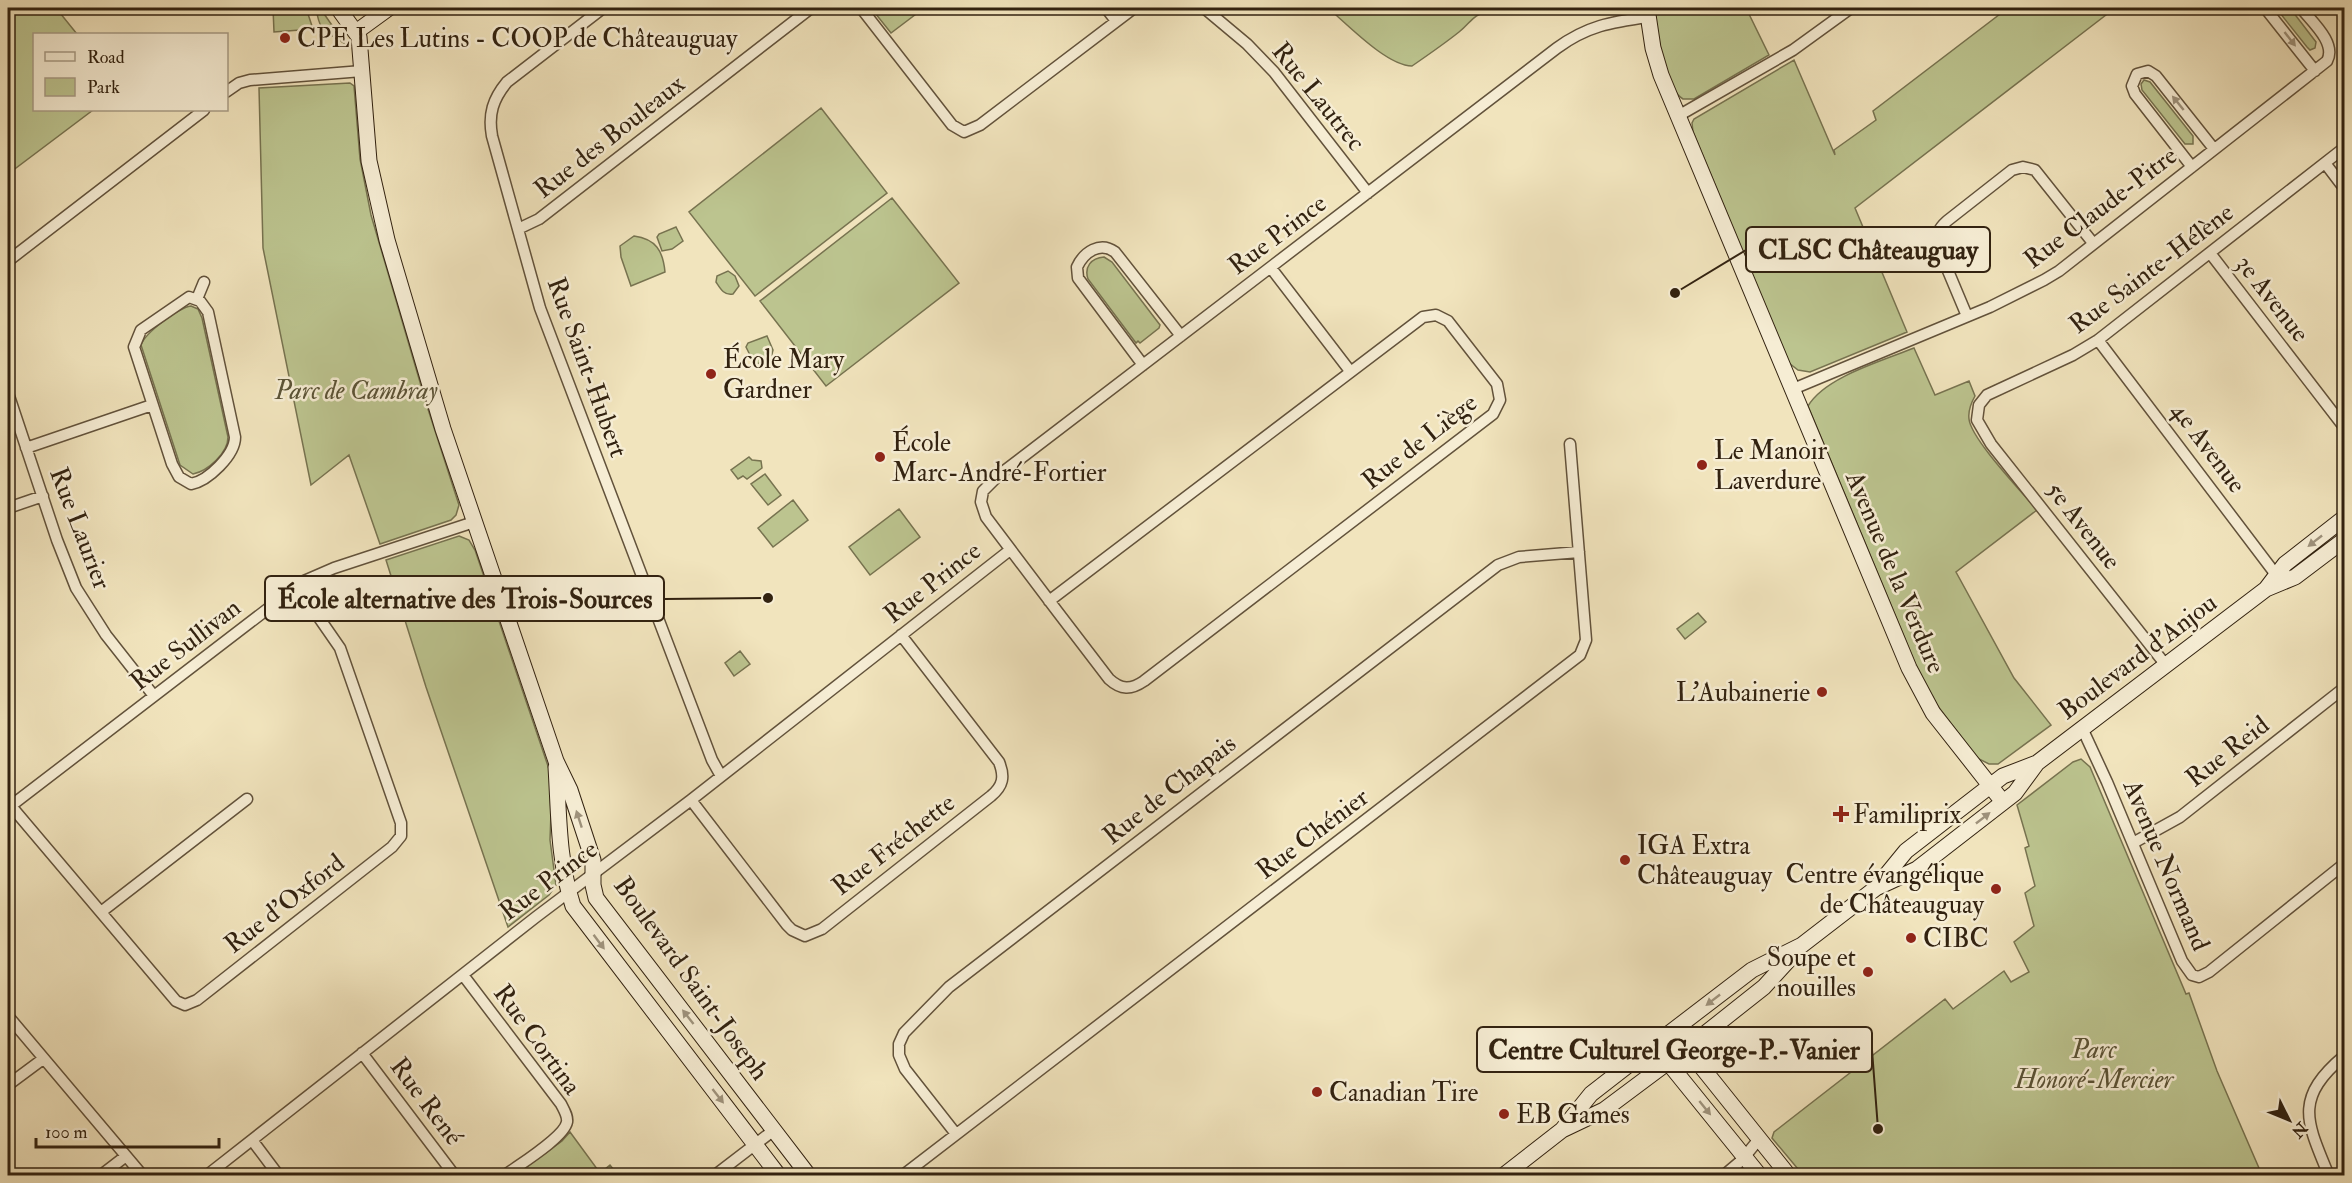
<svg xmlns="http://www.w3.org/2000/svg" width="2352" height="1183" font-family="'IM FELL Double Pica',serif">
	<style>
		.green { fill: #bcc48f; stroke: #777350; stroke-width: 1.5 }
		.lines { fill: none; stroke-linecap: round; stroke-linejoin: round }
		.street-casing { stroke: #62523b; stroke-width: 13 }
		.secondary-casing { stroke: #322210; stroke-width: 17 }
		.street { stroke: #f6edd4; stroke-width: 10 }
		.secondary { stroke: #f6edd4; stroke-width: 15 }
		.oneway { fill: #9e927c }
		.poi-dot { fill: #8f2418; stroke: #f6edd4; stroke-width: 2 }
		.labels { text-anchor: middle; stroke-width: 5; stroke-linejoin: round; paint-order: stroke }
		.poi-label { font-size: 26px; fill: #322210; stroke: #f6edd4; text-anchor: start }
		.street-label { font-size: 26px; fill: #322210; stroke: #f6edd4 }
		.park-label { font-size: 26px; font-style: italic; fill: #5b5336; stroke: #f6edd4 }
		.leader { fill: none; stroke: #322210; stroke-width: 2 }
		.callout-dot { fill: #322210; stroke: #f6edd4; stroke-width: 2 }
		.callout { fill: #f6edd4; stroke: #322210; stroke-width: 2 }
		.callout-label { font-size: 27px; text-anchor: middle; font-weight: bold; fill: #322210 }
	</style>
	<rect width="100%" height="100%" fill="#f1e4bd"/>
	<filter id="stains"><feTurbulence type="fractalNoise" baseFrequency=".00333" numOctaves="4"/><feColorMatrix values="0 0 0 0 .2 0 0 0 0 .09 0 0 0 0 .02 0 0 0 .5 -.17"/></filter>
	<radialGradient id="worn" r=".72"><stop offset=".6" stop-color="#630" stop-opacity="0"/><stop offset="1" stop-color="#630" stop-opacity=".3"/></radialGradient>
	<path class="green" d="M8,8h48l21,26h-43v76h59l-85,64z
		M273,8h29l6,6 5,15 -39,3z
		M316,8h4l25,36c-20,-14 -25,-10 -29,-36z
		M871,8h53l-33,25z
		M1328,8h162v3c-19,4 -18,11 -31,21 -15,12 -31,23 -47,34 -25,0 -65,-42 -84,-58z
		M1654,8h92l23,47 -75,44h-11c-19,-11 -26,-71 -29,-91z
		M2008,8h107l-260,200 52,124 -97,40 -12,-2 -9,-7 -96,-231 -1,-9 2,-4 100,-59 41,95 -1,-5 42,-30 -3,-9z
		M2276,8h14l26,34 -1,6 -5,2 -3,-3z
		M2144,80l6,2 43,54v8h-8l-43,-54 -1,-6z
		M350,83l4,3 6,73 11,56 56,191 32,99 -3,10 -5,5 -71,24 -31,-89 -38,30 -48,-237 -4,-160z
		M821,108l66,85 -132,103 -66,-84z
		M892,198l67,85 -133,103 -66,-85z
		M676,227l7,14 -11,8 -10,2 -5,-14 2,-3z
		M634,236c22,3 29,15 31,36l-34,14 -10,-29 -1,-11z
		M1104,257l8,5 48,63 -1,3 -19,15 -2,-2 -2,2 -48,-64c-4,-12 3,-21 16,-22z
		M728,271l7,5 4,10 -6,8c-9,2 -13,-6 -17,-12l1,-6z
		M191,306l7,3 4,9 26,119c0,16 -20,34 -35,37l-13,-9 -39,-120c4,-12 37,-37 50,-39z
		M767,336l6,14 -2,8 -16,7 -9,-18 2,-4z
		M1914,348l21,47 34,-14 6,15c-4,7 -7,15 -6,23 2,20 53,73 68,91l-81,62 58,106 37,47 -53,39h-9l-12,-6 -40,-53 -17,-30 -112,-269c17,-29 74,-45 106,-58z
		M749,457l3,3 9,1 1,7 -15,11 -4,-3 -5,3 -7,-9z
		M765,474l16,21 -13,10 -17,-21z
		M793,500l15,20 -35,27 -15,-19z
		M899,509l21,28 -50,38 -21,-28z
		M459,536l10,4 6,10 74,219 3,17 -2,54 6,45 -7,10 -41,32 -82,-240 -40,-127z
		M1698,613l8,9 -21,17 -8,-10z
		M740,651l10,13 -16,12 -9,-13z
		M2081,759l9,8 96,227 3,-1 28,78 45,104h-459l-31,-37 2,-6 171,-133 8,10 51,-38 7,11 18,-10 -15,-30 20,-16 -9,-33 10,-7 -10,-38 4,-2 -12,-41 56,-43z
		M570,1132l30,41 10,-8 8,10h-102l46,-34z"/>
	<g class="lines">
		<defs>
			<path id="street" d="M603,8l-96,74c-14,17 -19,32 -15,54l48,172 172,452 9,16
				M861,8l91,117 12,7 16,-7 154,-117
				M1106,8l10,13
				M1204,8l43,36 27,28 94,121
				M2265,8l50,63
				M226,92l13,-9 11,-3 112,-9
				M1678,116l115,-66 58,-42
				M2325,163l19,25
				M2192,167l-57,-73 -3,-8 5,-12 11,-3 8,5 58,73
				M518,229l21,-10 272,-211
				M2210,253l134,174
				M8,261l196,-151
				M1271,268l79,103
				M189,297l11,4 8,11 27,125c0,18 -27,44 -44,47l-12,-7 -7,-13 -38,-117 7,-17z
				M197,299l7,-17
				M1967,316l-29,-69c-3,-11 0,-18 9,-26l65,-51 11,-3 12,3 58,73
				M2098,340l182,240
				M1143,365l-65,-87 -1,-11c7,-15 23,-26 38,-15l66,84
				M1793,389l197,-82 54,-27 15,-9 268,-210c10,-18 -16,-40 -26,-53
				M8,393l49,147 19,48 30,47 48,61
				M26,448l126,-43
				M8,508l35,-12
				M1049,601l374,-284 13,-2 12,6 49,63 3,16 -7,14 -349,267c-13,9 -23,9 -35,-2l-52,-68 -71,-94 -5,-15 2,-11 16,-16 558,-427c30,-22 54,-26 91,-31
				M2165,664l-174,-220 -14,-24 2,-15 8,-10 86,-40 25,-15 246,-192
				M2082,728l25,54 75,179 10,14 7,2 10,-5 135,-108
				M691,800l96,125 5,5 13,6 17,-7 169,-133c12,-10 14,-19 8,-34l-98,-127
				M11,806l165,195 9,4 12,-5 195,-153 9,-11v-13l-61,-175 -43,-62
				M8,808l296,-227 30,-13 140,-46
				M2133,843l47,-26 164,-129
				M101,912l146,-113
				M463,975l98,129c3,6 7,12 6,18 -3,16 -50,44 -63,54
				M8,1016l135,160
				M362,1053l93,123
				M8,1085l35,-26
				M956,1134l-51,-65 -6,-14v-11l5,-11 45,-46 549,-422 21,-8 60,-5
				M252,1140l27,36
				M100,1176l26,-20
				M206,1176l330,-259 155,-117 319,-250
				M714,1176l60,-46
				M902,1176l678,-521 6,-15 -16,-196
				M1723,1176l19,-16 17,-21
				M2329,1176c-22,-54 -36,-77 15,-120"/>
			<path id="secondary" d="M338,8l21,29 10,124 18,79 56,189 113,332 14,29 23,70v25l3,13 213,278
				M1647,8l6,40 8,27 248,593 24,45 70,89
				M356,32l33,-24
				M2266,589l29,-12 49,-37
				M556,767c3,48 2,93 17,139l206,270
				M1879,884l27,-33 84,-65 13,-10 34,-13
				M1680,1040l109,136
				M1662,1055l98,121
				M1562,1130l29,-36 63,-49 98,-75 50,-25 74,-57 41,-19 98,-76 22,-30 229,-174 19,-25 59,-46
				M1503,1176l59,-46 42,-20 83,-62 77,-61 31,-34"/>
		</defs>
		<use href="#street" class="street-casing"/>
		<use href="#secondary" class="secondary-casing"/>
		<use href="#street" class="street"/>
		<use href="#secondary" class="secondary"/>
	</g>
	<defs><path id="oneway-solid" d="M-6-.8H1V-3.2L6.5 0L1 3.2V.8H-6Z" transform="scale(1.5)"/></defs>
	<g class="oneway">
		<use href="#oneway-solid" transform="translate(2290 39) rotate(52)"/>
		<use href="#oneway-solid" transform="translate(2178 103) rotate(-129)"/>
		<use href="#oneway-solid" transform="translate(2315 541) rotate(142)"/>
		<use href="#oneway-solid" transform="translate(1983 818) rotate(-38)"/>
		<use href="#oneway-solid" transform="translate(579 819) rotate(-108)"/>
		<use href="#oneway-solid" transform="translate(599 942) rotate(53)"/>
		<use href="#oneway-solid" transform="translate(1713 1000) rotate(142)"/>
		<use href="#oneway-solid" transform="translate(688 1017) rotate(-128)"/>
		<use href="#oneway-solid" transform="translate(718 1096) rotate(52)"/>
		<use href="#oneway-solid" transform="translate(1705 1108) rotate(51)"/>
	</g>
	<g class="poi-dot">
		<circle cx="285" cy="38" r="6"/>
		<circle cx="711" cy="374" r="6"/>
		<circle cx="880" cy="457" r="6"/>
		<circle cx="1702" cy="465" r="6"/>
		<circle cx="1822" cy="692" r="6"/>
		<path d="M1838 805h6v6h6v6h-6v6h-6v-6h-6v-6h6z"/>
		<circle cx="1625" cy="860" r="6"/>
		<circle cx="1996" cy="889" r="6"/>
		<circle cx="1911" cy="938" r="6"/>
		<circle cx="1868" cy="972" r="6"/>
		<circle cx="1317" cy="1092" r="6"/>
		<circle cx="1504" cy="1114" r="6"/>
	</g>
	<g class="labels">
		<g class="poi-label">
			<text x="297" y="47">CPE Les Lutins - COOP de Châteauguay</text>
			<text x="723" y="368">École Mary<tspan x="723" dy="30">Gardner</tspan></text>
			<text x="892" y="451">École<tspan x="892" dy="30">Marc-André-Fortier</tspan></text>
			<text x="1714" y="459">Le Manoir<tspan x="1714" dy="30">Laverdure</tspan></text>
			<text x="1810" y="701" text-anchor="end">L'Aubainerie</text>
			<text x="1853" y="823">Familiprix</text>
			<text x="1637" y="854">IGA Extra<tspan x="1637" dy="30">Châteauguay</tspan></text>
			<text x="1984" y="883" text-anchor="end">Centre évangélique<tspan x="1984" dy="30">de Châteauguay</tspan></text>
			<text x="1923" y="947">CIBC</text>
			<text x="1856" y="966" text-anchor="end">Soupe et<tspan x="1856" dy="30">nouilles</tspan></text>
			<text x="1329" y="1101">Canadian Tire</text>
			<text x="1516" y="1123">EB Games</text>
		</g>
		<g class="street-label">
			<text transform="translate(1319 96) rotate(51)" y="9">Rue Lautrec</text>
			<text transform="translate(609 136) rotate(-38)" y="9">Rue des Bouleaux</text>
			<text transform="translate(2100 207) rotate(-37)" y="9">Rue Claude-Pitre</text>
			<text transform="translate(1277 234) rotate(-37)" y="9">Rue Prince</text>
			<text transform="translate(2151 268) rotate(-37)" y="9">Rue Sainte-Hélène</text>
			<text transform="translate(2273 298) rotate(52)" y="9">3e Avenue</text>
			<text transform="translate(588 367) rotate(70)" y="9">Rue Saint-Hubert</text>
			<text transform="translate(1419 441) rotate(-38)" y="9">Rue de Liège</text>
			<text transform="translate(2209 447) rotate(53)" y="9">4e Avenue</text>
			<text transform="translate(2084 525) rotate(52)" y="9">5e Avenue</text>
			<text transform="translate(81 528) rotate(69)" y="9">Rue Laurier</text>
			<text transform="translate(1896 572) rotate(67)" y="9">Avenue de la Verdure</text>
			<text transform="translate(932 582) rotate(-38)" y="9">Rue Prince</text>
			<text transform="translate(185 644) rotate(-38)" y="9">Rue Sullivan</text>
			<text transform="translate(2137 656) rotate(-37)" y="9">Boulevard d'Anjou</text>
			<text transform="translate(2227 751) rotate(-38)" y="9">Rue Reid</text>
			<text transform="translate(1169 789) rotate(-38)" y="9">Rue de Chapais</text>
			<text transform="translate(1312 833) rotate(-37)" y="9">Rue Chénier</text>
			<text transform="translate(893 844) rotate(-38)" y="9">Rue Fréchette</text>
			<text transform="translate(2167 865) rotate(67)" y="9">Avenue Normand</text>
			<text transform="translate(548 880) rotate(-37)" y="9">Rue Prince</text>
			<text transform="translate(284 903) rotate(-38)" y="9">Rue d'Oxford</text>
			<text transform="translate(692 978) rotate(54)" y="9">Boulevard Saint-Joseph</text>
			<text transform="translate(538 1039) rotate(54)" y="9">Rue Cortina</text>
			<text transform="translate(427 1101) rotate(53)" y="9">Rue René</text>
		</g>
		<g class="park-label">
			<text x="356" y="399">Parc de Cambray</text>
			<text x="2094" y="1058">Parc<tspan x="2094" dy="30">Honoré-Mercier</tspan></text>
		</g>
	</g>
	<path class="leader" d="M1675 293L1746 250M768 598L664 599M1878 1129L1872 1050"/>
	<g class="callout-dot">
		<circle cx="1675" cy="293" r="6"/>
		<circle cx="768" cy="598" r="6"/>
		<circle cx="1878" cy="1129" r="6"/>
	</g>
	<g class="callout">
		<rect x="1746" y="227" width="244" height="45" rx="6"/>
		<rect x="265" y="576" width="399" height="45" rx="6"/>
		<rect x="1477" y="1027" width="395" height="45" rx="6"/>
	</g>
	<g class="callout-label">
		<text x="1868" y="259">CLSC Châteauguay</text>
		<text x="465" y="608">École alternative des Trois-Sources</text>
		<text x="1674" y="1059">Centre Culturel George-P.-Vanier</text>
	</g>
	<rect width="2352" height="1183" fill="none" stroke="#f1e4bd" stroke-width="30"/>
	<rect x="9" y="9" width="2334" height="1165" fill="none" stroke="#322210" stroke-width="3"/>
	<rect x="15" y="15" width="2322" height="1153" fill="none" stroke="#322210" stroke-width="1.5"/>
	<rect x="33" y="33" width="195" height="78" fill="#f6edd4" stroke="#a89c86" stroke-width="1.5"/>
	<rect x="45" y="52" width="30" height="9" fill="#f6edd4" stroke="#a89c86" stroke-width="1.5"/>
	<text x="87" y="63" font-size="18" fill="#322210">Road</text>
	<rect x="45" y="78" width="30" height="18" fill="#bcc48f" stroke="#a89c86" stroke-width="1.5"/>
	<text x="87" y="93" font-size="18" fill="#322210">Park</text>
	<g transform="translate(2289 1120) rotate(133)" stroke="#f6edd4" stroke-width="4.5" paint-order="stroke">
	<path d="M0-4.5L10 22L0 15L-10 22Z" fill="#322210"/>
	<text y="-9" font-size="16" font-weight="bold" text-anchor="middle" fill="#322210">N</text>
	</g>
	<path d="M36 1138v9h183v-9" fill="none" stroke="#322210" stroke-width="3"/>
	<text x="45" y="1138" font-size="18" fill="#322210" stroke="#f6edd4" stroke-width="4.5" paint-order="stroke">100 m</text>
	<rect width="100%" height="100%" filter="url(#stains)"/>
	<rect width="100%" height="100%" fill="url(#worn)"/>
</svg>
